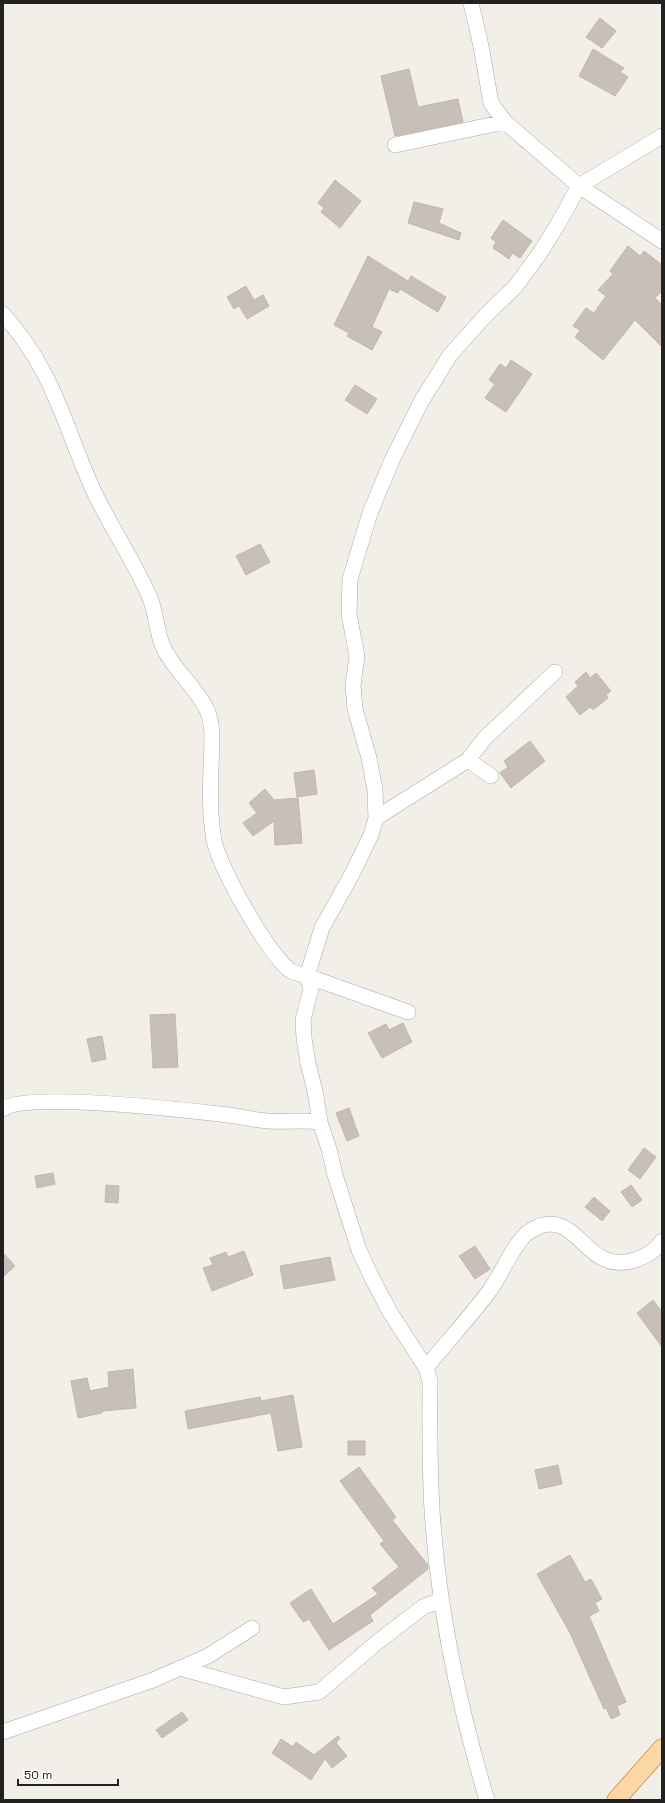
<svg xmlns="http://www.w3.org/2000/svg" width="665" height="1803" font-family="'Space Grotesk',sans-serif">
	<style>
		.building { fill: #c7bfb8; stroke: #c4b6ab }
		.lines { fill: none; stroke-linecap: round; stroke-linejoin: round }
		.minor-casing { stroke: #a9a9a9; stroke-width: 16 }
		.major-casing { stroke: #a06b00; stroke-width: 19 }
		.minor { stroke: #fff; stroke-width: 15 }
		.major { stroke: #fcd6a4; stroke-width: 18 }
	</style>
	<rect width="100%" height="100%" fill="#f2efe9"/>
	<path class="building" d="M600,18l16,13 -14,17 -16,-11z
		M593,49l31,19 -4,4 8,5 -13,19 -36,-20z
		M409,69l9,38 40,-8 5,23 -68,14 -14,-60z
		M335,180l26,21 -21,27 -19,-16 3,-4 -6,-5z
		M414,202l29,7 -4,14 22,10 -2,7 -51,-17z
		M503,220l29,21 -12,17 -8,-5 -3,6 -16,-11 3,-6 -5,-4z
		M628,246l12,10 4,-5 18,14v26l-7,7 7,7v42l-27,-27 -32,40 -28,-23 5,-7 -7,-4 13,-18 8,5 12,-17 -8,-6 15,-16 -3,-3z
		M368,256l40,25 3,-5 35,21 -8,15 -38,-23 -2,4 -9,-4 -17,38 10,5 -10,18 -25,-14 2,-3 -15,-8z
		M246,286l8,14 9,-5 6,11 -22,13 -8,-13 -5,3 -7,-12z
		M511,360l21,14 -26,38 -21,-14 10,-14 -6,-4 11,-16 6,4z
		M355,385l22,14 -10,15 -22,-14z
		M260,544l10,18 -24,13 -10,-19z
		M586,672l4,6 6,-5 15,18 -5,4 2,3 -15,12 -3,-3 -10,8 -14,-18 12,-11 -3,-4z
		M530,741l15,20 -34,27 -11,-15 8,-6 -4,-6z
		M314,770l3,24 -20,3 -3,-24z
		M265,789l9,11 24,-2 4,45 -27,2 -1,-24 -21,15 -10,-13 14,-10 -8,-10z
		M175,1014l3,53 -25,1 -3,-53z
		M403,1023l9,19 -30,16 -14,-25 18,-9 3,6z
		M102,1036l4,23 -14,3 -5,-23z
		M349,1108l10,28 -12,5 -11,-28z
		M644,1148l12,9 -16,22 -12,-9z
		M53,1173l2,11 -18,4 -2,-12z
		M106,1185l13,1 -1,17 -13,-1z
		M631,1185l11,15 -10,7 -11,-15z
		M594,1197l16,14 -8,10 -17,-14z
		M475,1246l15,23 -15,10 -16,-23z
		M244,1251l9,24 -41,16 -9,-23 10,-3 -3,-7 16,-6 2,5z
		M3,1253l12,13 -12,11z
		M330,1257l5,23 -51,9 -4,-23z
		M653,1300l9,12v35l-25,-34z
		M133,1369l3,39 -34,3v2l-24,5 -7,-37 16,-3 3,13 19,-4 -1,-15z
		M293,1395l9,52 -24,4 -7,-38 -83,16 -3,-18 75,-14 1,4z
		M348,1441h17v14h-17z
		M558,1465l4,19 -23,5 -4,-19z
		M359,1467l37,50 -4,3 36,45v4l-58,46 3,6 -44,29 -20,-31 -6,3 -13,-19 21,-14 22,35 45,-30 -6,-6 27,-21 -19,-23 4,-3 -44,-60z
		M570,1555l15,27 6,-3 11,20 -7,4 4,8 -10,5 37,86 -9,4 3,9 -9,4 -5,-11 -2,1 -34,-76 -33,-59z
		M182,1712l6,8 -26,18 -6,-8z
		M338,1736l2,2 -4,5 11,13 -15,12 -7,-9 -14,21 -39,-27 9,-14 12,8 3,-5 18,13z"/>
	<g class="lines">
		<defs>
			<path id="minor" d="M471,3l10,43 10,57 14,19 74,64 83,55
				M395,145l110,-23
				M3,314c16,18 30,38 41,59 21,40 33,84 53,125 17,34 38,65 53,100 7,17 6,34 14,51 11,22 32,38 43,61 8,19 4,40 4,60 -1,21 -1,43 2,64 3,30 52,113 74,134 4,5 14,6 20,8l4,13 -8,30 1,19 4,25 7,28 5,31 9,27 6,26 24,75 13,28 18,34 36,56 4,13c0,47 -1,95 3,143 7,93 27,186 54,276
				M468,760l23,16
				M376,818l92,-58 16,-21 71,-67
				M408,1012l-101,-36 15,-48 30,-54 19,-39 5,-17 -1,-28 -6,-32 -14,-49 -2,-24 4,-29 -8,-42 1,-35 20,-66 22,-53 29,-58 29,-47 36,-40 29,-28 25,-34 18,-29 21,-38 83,-50
				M3,1109c21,-18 191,2 226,6 13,2 26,5 39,6 18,1 34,-1 52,1
				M426,1368c20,-25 42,-49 62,-75 12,-16 24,-46 38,-59 6,-5 16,-10 24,-10 33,1 40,50 85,36 10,-3 21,-10 27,-19
				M180,1668l104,29 35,-5 56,-48 48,-37 18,-7
				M3,1732l150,-52 55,-24 44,-28"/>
			<path id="major" d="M616,1800l46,-52"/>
		</defs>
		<use href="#minor" class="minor-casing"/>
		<use href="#major" class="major-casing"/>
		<use href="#minor" class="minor"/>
		<use href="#major" class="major"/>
	</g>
	<rect width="665" height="1803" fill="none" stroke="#222222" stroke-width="8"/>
	<path d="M18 1779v6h100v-6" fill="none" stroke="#222222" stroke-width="2"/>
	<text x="24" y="1779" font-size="12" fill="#222222" stroke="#ffffff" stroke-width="3" paint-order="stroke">50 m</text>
</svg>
